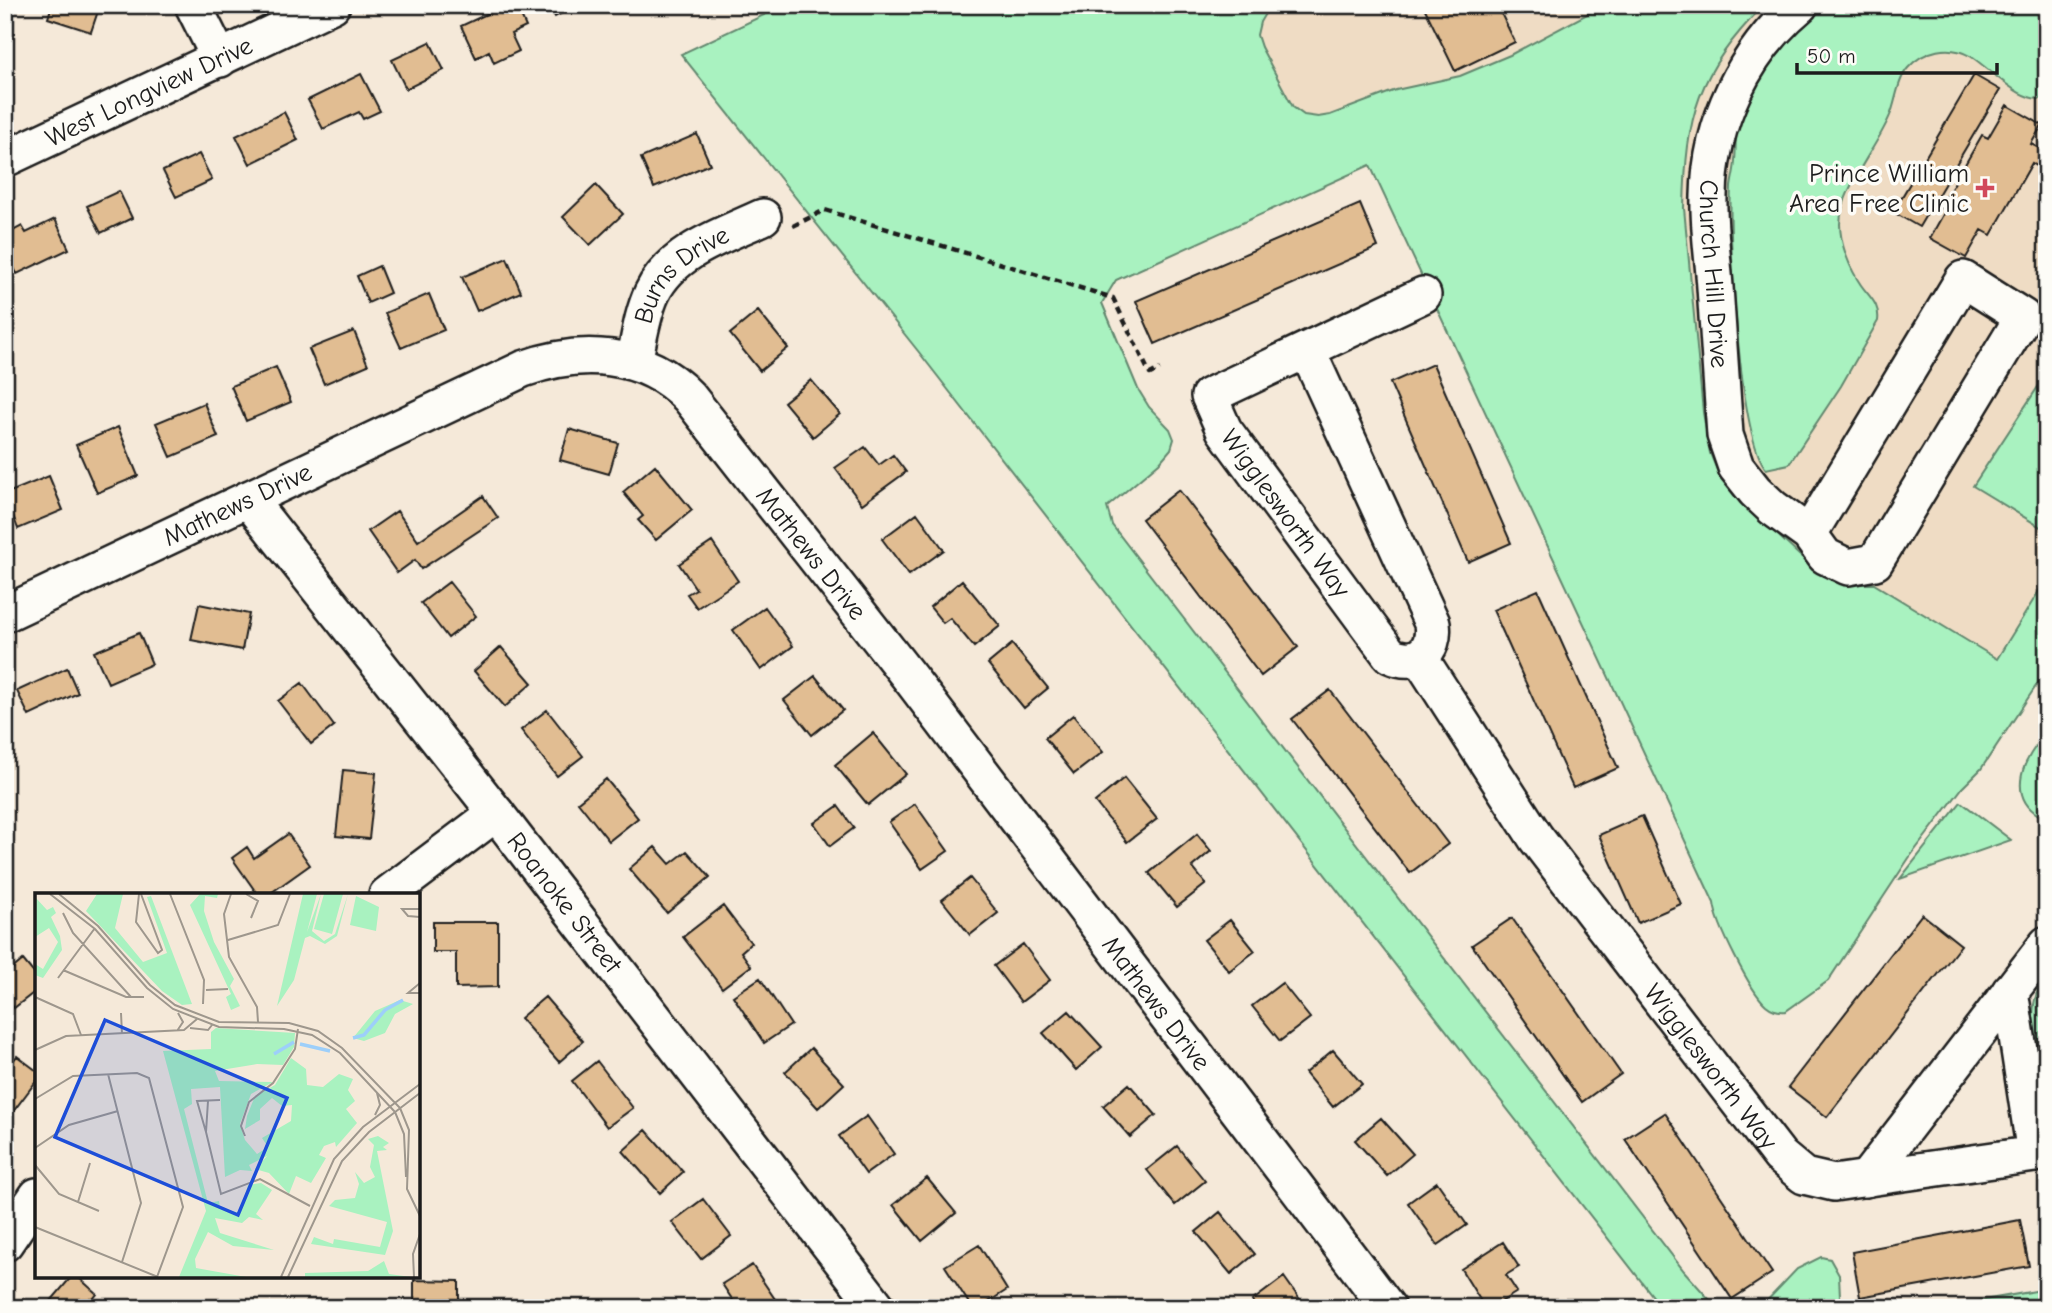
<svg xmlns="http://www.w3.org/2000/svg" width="2052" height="1313" font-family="'Comic Neue',sans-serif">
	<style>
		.built { fill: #efdcc4 }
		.green { fill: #a9f2c0; stroke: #62876e; stroke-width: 2 }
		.building { fill: #e1bd92; stroke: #1c1c1c; stroke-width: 2 }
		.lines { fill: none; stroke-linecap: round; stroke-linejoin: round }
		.minor-casing { stroke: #1c1c1c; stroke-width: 40 }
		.path { stroke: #1c1c1c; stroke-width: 4.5; stroke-dasharray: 7 5; stroke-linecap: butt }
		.minor { stroke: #fdfcf7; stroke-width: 35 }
		.poi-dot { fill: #d1495b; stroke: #fdfcf7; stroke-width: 2.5 }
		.labels { text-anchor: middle; stroke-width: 7; stroke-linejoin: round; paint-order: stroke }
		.street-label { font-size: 26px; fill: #1c1c1c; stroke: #fdfcf7 }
		.poi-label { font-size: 26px; fill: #1c1c1c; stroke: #fdfcf7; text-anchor: end }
		.inset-river { fill: none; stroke: #9dcffa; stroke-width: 3.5 }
		.inset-road { fill: none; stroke: #9e978d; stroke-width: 2 }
		.view { fill: #1d4ed8; fill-opacity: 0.15; stroke: #1d4ed8; stroke-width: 3.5 }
		.inset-edge { fill: none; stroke: #1c1c1c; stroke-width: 3.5 }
	</style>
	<rect width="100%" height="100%" fill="#f5e9d9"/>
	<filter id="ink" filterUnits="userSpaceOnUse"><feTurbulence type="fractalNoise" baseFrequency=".0143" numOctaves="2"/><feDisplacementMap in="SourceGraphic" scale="14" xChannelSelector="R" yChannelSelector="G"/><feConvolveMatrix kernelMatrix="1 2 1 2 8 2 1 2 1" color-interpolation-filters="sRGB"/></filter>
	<g filter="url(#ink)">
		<path class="built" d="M785,5h1262v628l-242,343 -408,-852 -479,227 -237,-297z"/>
		<path class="green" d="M785,5h485l-10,17 -3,13 4,12 32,60 11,8 14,2 12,-2 66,-25 64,-14 50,-21 94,-50h160c-67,68 -78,110 -80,203l19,204 7,41 9,22 14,18 66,62 27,21 20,8h28l123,75 50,-81v87l-9,18 -57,86 -18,18 -54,71 -81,123 -42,30c-8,1 -14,-1 -20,-6 -16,-14 -50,-82 -52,-102l-344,-738 -254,115 -14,23 36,86 11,18 21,22 4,10 -3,10 -12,14 -52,44 5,18 572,746 33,37h-55l-744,-957 -237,-297z
			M1823,5h224v92c-23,11 -58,-30 -77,-41 -21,-12 -46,-6 -62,12 -10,11 -12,32 -17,45 -13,34 -50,74 -51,111 0,20 10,45 21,61 9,13 19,19 17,36l-37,65 -52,78 -23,5c-27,-32 -38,-234 -35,-282 1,-9 4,-18 4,-27 2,-17 -2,-35 5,-52 17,-41 53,-72 83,-103z
			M2047,373v158l-74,-45z
			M2047,735v81h-7c-34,-20 -17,-61 7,-81z
			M1961,802l50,38 -111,39z
			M2047,980v136c-5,-30 -29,-119 0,-136z
			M1821,1257l9,2 9,16 1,21 4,12h-84l37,-39z
			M2047,1289v19h-109z"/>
		<path class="building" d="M52,5l14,1 34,-1 -9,27 -43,-14z
			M506,5h10l10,22 -15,7 8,17 -25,12 -5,-12 -13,7 -15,-32z
			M549,5h28l-22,12z
			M1423,5h74l18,37 -60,29z
			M430,42l14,28 -38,19 -14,-29z
			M361,74l19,37 -17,8 -4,-7 -36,17 -15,-29z
			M1974,75l26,15 -81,137 -26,-15z
			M2007,105l35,20 -11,19 16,8v4l-7,12 -8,-5 -41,72 -9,-5 -16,28 -36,-20 15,-27 -5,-3 42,-73 6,3z
			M284,112l14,28 -48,24 -14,-28z
			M697,134l13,30 -56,24 -13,-30z
			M199,154l13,26 -36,17 -13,-26z
			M596,185l27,29 -33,31 -27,-28z
			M119,191l13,27 -31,15 -14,-27z
			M1360,204l18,43 -223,97 -19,-43z
			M55,219l14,30 -52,25 -12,-24v-15l17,-9 4,7z
			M507,258l14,34 -44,19 -15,-34z
			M379,266l11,27 -22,10 -11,-27z
			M429,294l15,36 -43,18 -16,-35z
			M758,311l30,37 -28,23 -30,-37z
			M354,331l14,34 -44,19 -15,-35z
			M1433,364l78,179 -43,19 -78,-179z
			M276,367l15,35 -45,19 -15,-35z
			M811,380l29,34 -27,23 -29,-35z
			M204,403l14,34 -47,20 -15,-34z
			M118,427l20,49 -41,17 -21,-48z
			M569,429l49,14 -9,31 -49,-14z
			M865,447l14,18 14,-10 13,17 -44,32 -27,-36z
			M655,465l37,45 -36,30 -18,-20 5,-4 -20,-24z
			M49,476l14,34 -45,19 -13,-35z
			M1179,490l119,157 -37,29 -119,-157z
			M483,496l15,22 -77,51 -6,-9 -18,13 -29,-42 29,-20 21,30z
			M917,513l27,37 -35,25 -27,-36z
			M712,542l26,39 -41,27 -10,-14 9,-5 -17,-25z
			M962,580l38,46 -26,21 -24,-29 -7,5 -13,-16z
			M449,582l27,34 -28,22 -27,-35z
			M1538,590l80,178 -45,20 -80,-178z
			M199,604l50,10 -7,36 -51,-10z
			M765,607l28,39 -32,24 -28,-40z
			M139,633l13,31 -44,19 -14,-31z
			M1012,644l36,44 -24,20 -36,-44z
			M501,647l31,36 -27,24 -31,-36z
			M67,668l11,25 -49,23 -12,-25z
			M815,676l28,34 -31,25 -28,-35z
			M302,683l32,43 -23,18 -33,-43z
			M1330,690l118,154 -38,29 -118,-154z
			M547,710l36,46 -26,20 -36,-46z
			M1073,715l30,37 -29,22 -29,-36z
			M873,733l33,41 -38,31 -33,-40z
			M343,770l33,3 -7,66 -33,-3z
			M1124,778l33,41 -30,23 -32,-40z
			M606,779l32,39 -29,23 -31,-39z
			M915,804l33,47 -26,18 -33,-47z
			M838,806l16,22 -24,18 -16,-23z
			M1642,816l39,88 -43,19 -39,-88z
			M288,834l22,31 -42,30h-10l-26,-37 15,-11 7,11z
			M1197,834l14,17 -19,16 14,17 -29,23 -28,-34z
			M655,847l15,17 17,-13 23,26 -43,36 -38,-44z
			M970,878l28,35 -28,22 -28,-35z
			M723,906l28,37 -10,9 10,14 -29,22 -39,-51z
			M1922,914l39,31 -134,172 -39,-30z
			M1512,918l109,156 -39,28 -110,-157z
			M1230,920l25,31 -26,20 -25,-31z
			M433,922h65v65l-42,1v-36h-23z
			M1023,944l27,36 -29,22 -27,-36z
			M23,960l14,17v13l-23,18 -9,-11v-22z
			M760,978l31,47 -27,18 -31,-47z
			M1282,983l28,35 -30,23 -28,-35z
			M545,997l38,44 -24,21 -39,-44z
			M1069,1011l33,36 -26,23 -33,-37z
			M811,1048l33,36 -26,24 -33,-36z
			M1333,1050l29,34 -29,23 -28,-34z
			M17,1056l20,15v9l-31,41 -1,-50z
			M597,1061l36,47 -26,19 -35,-46z
			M1129,1084l27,31 -26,22 -27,-31z
			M1665,1113l107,160 -40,26 -107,-160z
			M867,1116l27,38 -28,20 -27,-38z
			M1381,1118l32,36 -26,22 -32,-36z
			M646,1130l37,42 -23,21 -37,-42z
			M1177,1146l28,35 -30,24 -28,-35z
			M927,1178l29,35 -34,28 -29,-36z
			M1437,1182l30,43 -29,20 -30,-42z
			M703,1199l28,37 -30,23 -29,-37z
			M1220,1212l35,42 -24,20 -35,-42z
			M2020,1220l9,46 -169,31 -8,-45z
			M1503,1242l16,25 -13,8 11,17 -26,16h-6l-24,-39z
			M979,1245l28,45 -28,18h-7l-27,-42z
			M752,1265l29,43h-43l-16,-24z
			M72,1276h5l20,18 -11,14h-41z
			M1284,1277l22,31h-49l-5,-7z
			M414,1280l45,1v27h-45z"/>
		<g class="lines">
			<defs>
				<g id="minor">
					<path d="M193,5l27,54"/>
					<path id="s1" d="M1800,5c-56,47 -90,118 -91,191 -1,30 4,61 6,91 3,49 7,99 10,148l11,32 19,24 18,17 36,26 16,22 23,11 27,-5 148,-245 -60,-38 -154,255"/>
					<path id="s2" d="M5,159l327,-154"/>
					<path d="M1307,350l125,273c4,29 -16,44 -42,32l-166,-225 -15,-34 214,-101"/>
					<path id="s3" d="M634,362c5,-22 8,-48 18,-69 20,-42 72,-58 111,-76"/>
					<path id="s4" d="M248,499l248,314 382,495"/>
					<path id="s5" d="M5,614l518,-245c57,-21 122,-18 166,28l224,285 475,626"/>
					<path id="s6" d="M1420,658l116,180 244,318 24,20 30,7 201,-29 -25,-163"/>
					<path d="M387,895l109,-82"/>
					<path d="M1866,1179l181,-235"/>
					<path d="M5,1243l32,-47"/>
				</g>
			</defs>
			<use href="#minor" class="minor-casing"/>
			<path class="path" d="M793,226l32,-16 288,88 37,76 10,-5"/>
			<use href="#minor" class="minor"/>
		</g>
	</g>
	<path class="poi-dot" d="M1981.5 177.5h7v7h7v7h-7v7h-7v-7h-7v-7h7z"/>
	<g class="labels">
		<g class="street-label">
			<text dy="9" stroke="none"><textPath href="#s2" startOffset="159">West Longview Drive</textPath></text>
			<text dy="9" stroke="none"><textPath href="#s1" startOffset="296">Church Hill Drive</textPath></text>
			<text dy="9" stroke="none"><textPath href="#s3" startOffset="105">Burns Drive</textPath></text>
			<text dy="9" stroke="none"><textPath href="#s5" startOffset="257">Mathews Drive</textPath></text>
			<text transform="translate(1286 513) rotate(54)" y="9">Wigglesworth Way</text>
			<text dy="9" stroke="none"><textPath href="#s5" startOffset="950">Mathews Drive</textPath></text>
			<text dy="9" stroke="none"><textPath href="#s4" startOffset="513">Roanoke Street</textPath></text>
			<text dy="9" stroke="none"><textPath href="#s5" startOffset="1517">Mathews Drive</textPath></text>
			<text dy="9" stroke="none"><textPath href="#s6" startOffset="502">Wigglesworth Way</textPath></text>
		</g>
		<g class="poi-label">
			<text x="1969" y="182">Prince William<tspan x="1969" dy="30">Area Free Clinic</tspan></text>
		</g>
	</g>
	<g transform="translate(35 893)">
		<rect width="385" height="385" fill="#f5e9d9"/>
		<path d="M62,1h26l-8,34 28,34 24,-9 -20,-56 4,-1 41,108 -10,1 -20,-14 -76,-80zM165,1h18l-1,4 -12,-2 -1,15 10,31 20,37 -4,7 10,20 -9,4 -5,-13 5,-3 -41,-89zM268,1h14l-10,38 14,-38 -9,37 12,10 11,-7 13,-40 -11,42 -12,8 -15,-8 -5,2 -11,42 -17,26zM289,1h19l-11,40 -18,-5zM321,3l23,11 -3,24 -26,-6zM0,4l12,13 6,-3 3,6 -5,4 9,19 2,14 -19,28 -8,-3v-11l8,5 15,-27 -9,-14 -14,9zM365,107l13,4 -18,10 -10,19 -21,8 -11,-3 22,-27zM181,135l79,5 -1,14 -11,18 -26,-1 -42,7 4,10 54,1 -22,12 -11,30 5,16 12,14 11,-7 -6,-9 29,-17 1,-16 -10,1 -10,-8 -12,11v11l-15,9 2,-13 8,-20 20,-11 16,-27 15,11 1,16 16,2 16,-13 14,5 -5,11 7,11 -9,8 11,14 -21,24 -1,-5 -11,4 -5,9 7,3 -15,25 -15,-7 -7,18 -20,-21 -14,-4 12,-13 -18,9 3,6 -12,-1 -15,7 -5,-90 -29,2 1,15 -8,5 24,94 11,-2 1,7 20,5 8,-28 13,-2 11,7 -16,24 7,6 -14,-3 -7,6 -27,-5 5,15 54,17 -41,-4 -25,-14 -13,27 1,9 50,9h-67l27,-66 -43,-160 48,-2v-17zM343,243l11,7 -6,4 4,3 -10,1 16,80 -8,24 -74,-11 3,-7 19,7 1,-5 46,8 7,-25 -58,-16 6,-6 20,-2 4,-14 -4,-12 9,11 11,-6 -5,-10 4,-22 -6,-6zM349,368l5,13 22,3h-106v-4l63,-2z" fill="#a9f2c0"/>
		<path class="inset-river" d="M318,145l11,-3 21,-25 18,-10M265,151l30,7M239,161l20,-12"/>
		<path class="inset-road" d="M15,1l45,35 52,59 26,21 46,18 65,2 28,6 28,18 55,59M24,1l39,32 52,59 25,20 44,17 70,1 29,8 24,17 58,60M104,1l-3,28 22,31 4,-3 -21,-56M135,1l34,86 -1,24M196,1l-7,20 5,43 28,50 1,15M211,1l12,7 -7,17M385,16h-18l6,7 12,1M28,20l10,20 58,64M193,47l50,-15 12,-31M28,77l63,27h18M23,85l37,-50M385,90l-12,10h12M171,97l22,-1M0,104l38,17 8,21M86,120l1,21M155,135l18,2 4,-5M142,138l6,-9 -5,-9M0,157l31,-14 118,-6 13,-11M73,181l33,129 -19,59M0,206l38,-23 64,-3 12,5 34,129 -26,70M173,208l-2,31 -9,-31 23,-1M365,215l9,22 -2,59 13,27M360,219l9,22 2,43M340,222l5,-10 -3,-12M171,239l15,62 39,-15 50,27M210,243l-4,-10 8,-24 24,-19 22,-34 3,-20M0,255l34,-23 49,-14M0,272l24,29 40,17M43,309l12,-39M0,334l123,50M246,384l53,-118 29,-32 57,-43M253,384l54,-116 27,-29 51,-39M379,384l-1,-23 7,-20"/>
		<path class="view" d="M70,127l182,78 -49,117 -183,-78z"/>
		<rect width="385" height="385" class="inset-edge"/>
	</g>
	<rect width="2052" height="1313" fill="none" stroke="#fdfcf7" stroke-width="28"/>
	<rect x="14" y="14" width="2024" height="1285" fill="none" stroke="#1c1c1c" stroke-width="2.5" filter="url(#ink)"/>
	<path d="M1797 63v10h200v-10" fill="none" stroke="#1c1c1c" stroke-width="3.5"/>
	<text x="1807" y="63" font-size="21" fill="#1c1c1c" stroke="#fdfcf7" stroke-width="5" paint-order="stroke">50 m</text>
</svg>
